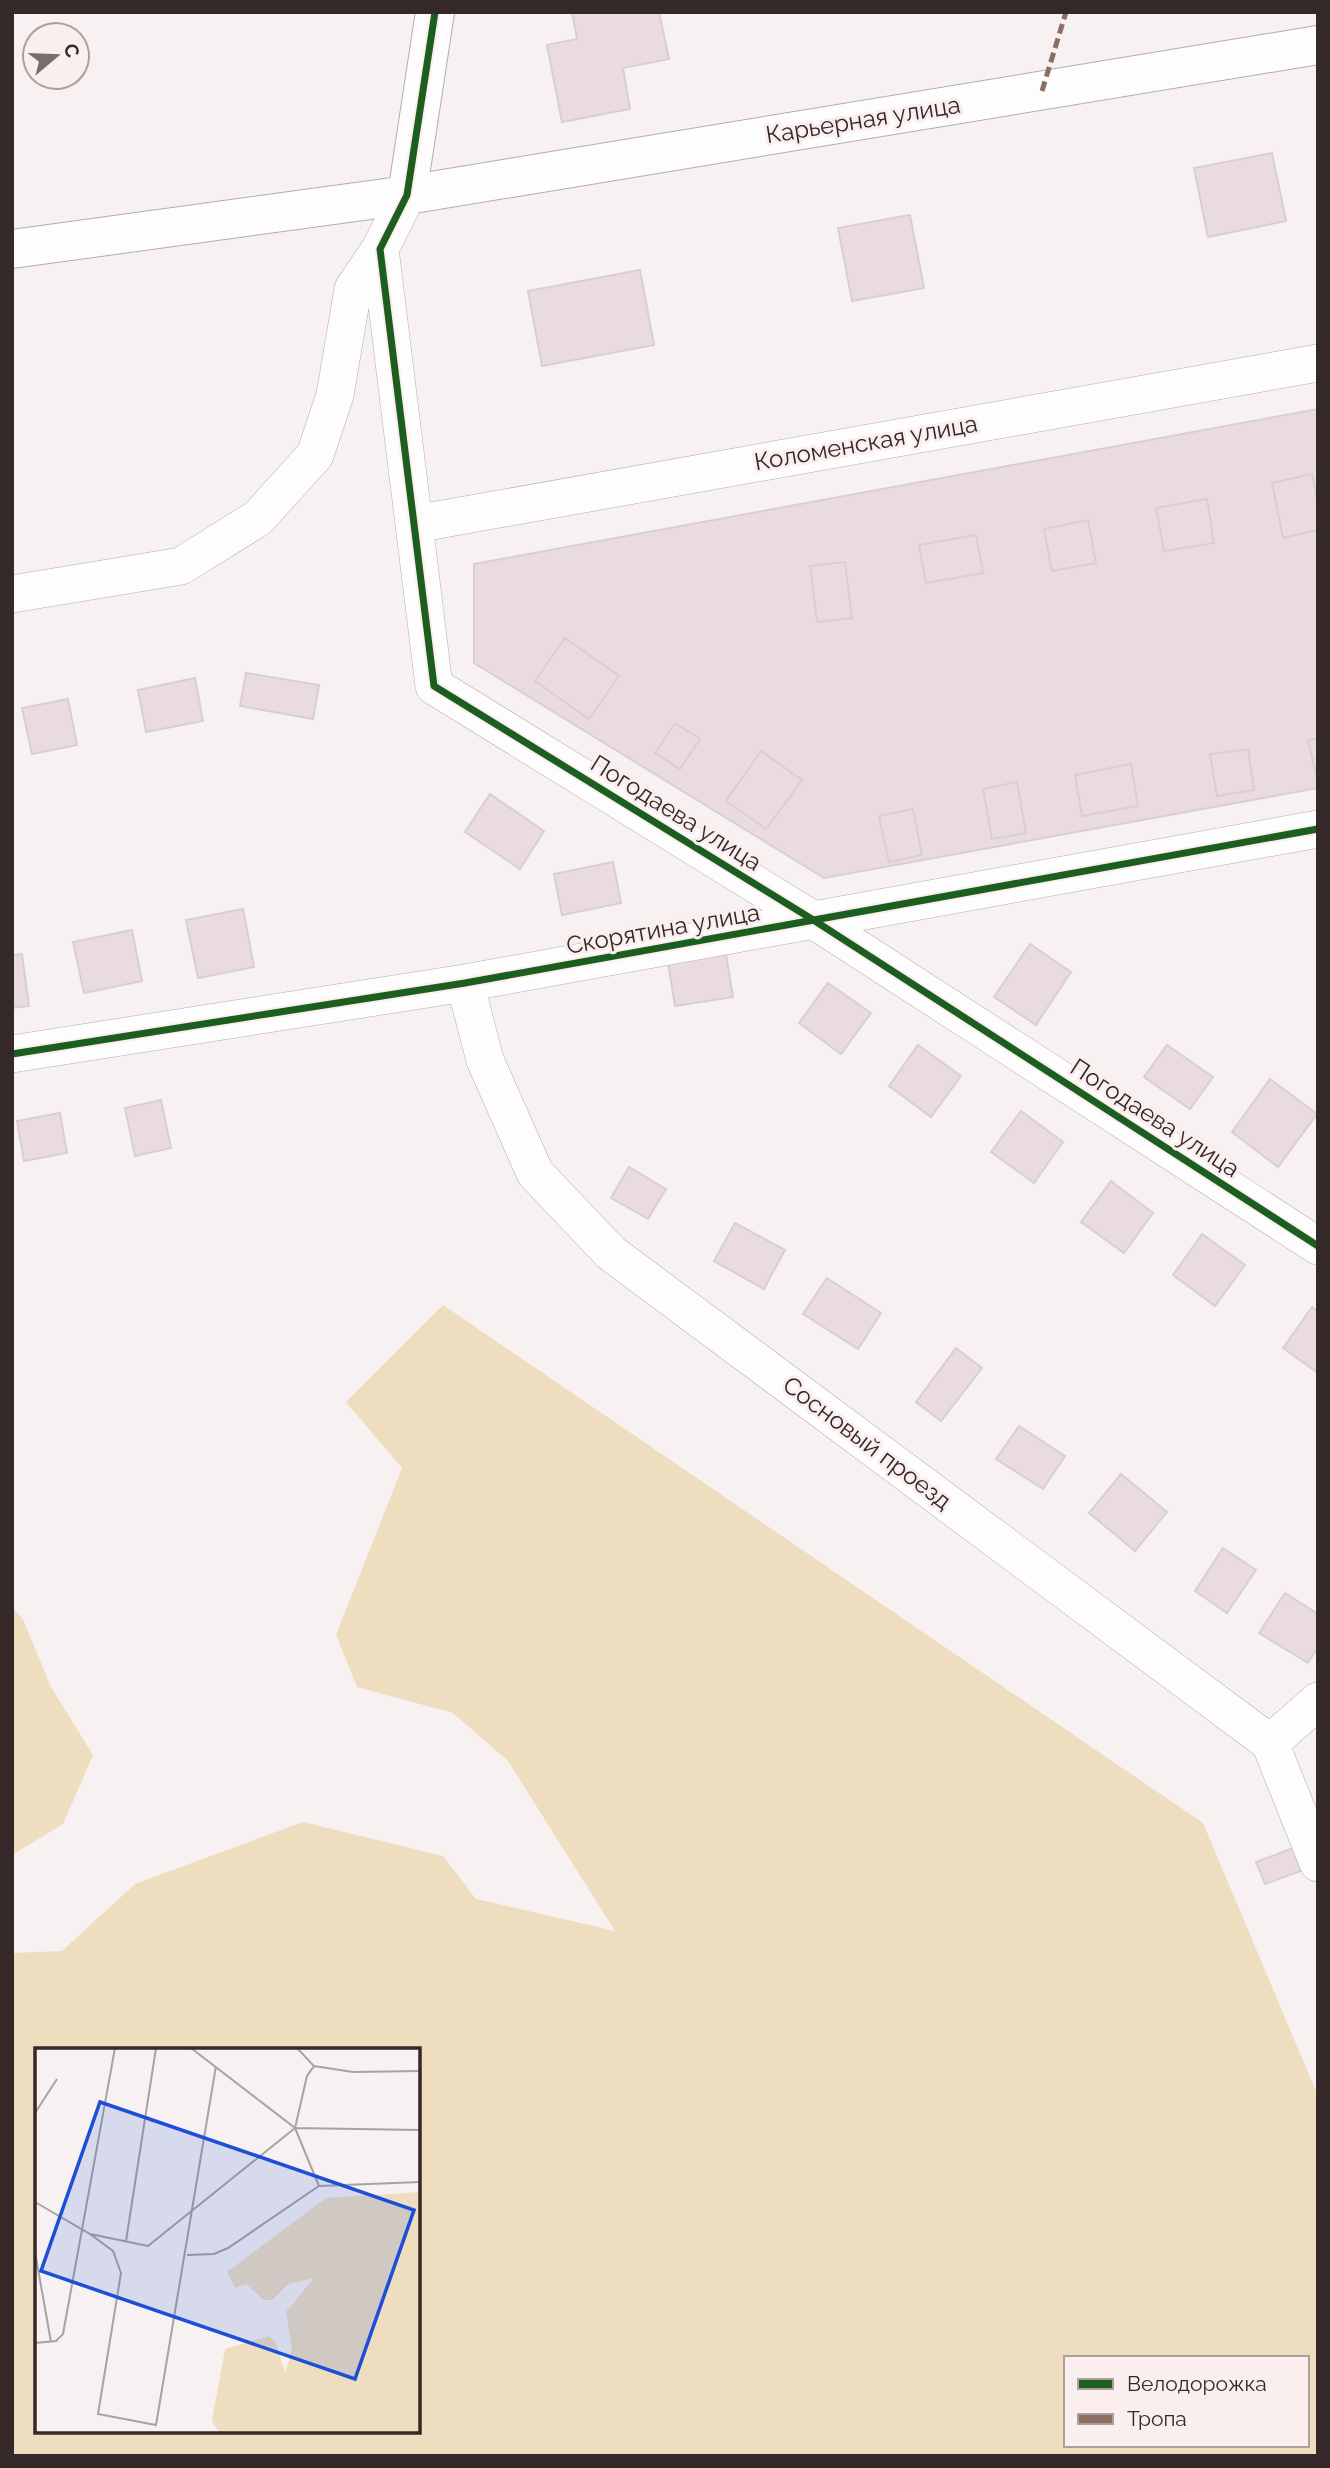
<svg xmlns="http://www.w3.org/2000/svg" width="1330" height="2468" font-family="Raleway,sans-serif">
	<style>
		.green { fill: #efddc0; fill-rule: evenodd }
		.building { fill: #eadbe2; stroke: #d8cfd2; stroke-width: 2 }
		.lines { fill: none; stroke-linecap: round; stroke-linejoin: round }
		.minor-casing { stroke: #b5adad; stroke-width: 38 }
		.tertiary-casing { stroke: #b5adad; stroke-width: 40 }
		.minor { stroke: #fefdfd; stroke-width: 37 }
		.tertiary { stroke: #fefdfd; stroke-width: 38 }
		.quiet { stroke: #8d6e63; stroke-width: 5; stroke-dasharray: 10 5; stroke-linecap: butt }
		.cycleway-casing { stroke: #fbeeee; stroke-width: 11 }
		.cycleway { stroke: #1b5e20; stroke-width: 7 }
		.labels { text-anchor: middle; stroke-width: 6; stroke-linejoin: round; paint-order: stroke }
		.street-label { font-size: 24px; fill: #342828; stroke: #fbeeee }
		.inset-road { fill: none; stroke: #aaa1a1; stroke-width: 2 }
		.view { fill: #1d4ed8; fill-opacity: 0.15; stroke: #1d4ed8; stroke-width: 3.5 }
		.inset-edge { fill: none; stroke: #342828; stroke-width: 3.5 }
	</style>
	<rect width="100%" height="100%" fill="#f8f1f1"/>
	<path class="green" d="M443,1305l760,518 115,273v360h-1306v-503l50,-2 73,-67 168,-62 140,34 33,43 139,32 -107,-170 -55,-48 -96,-26 -21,-52 66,-167 -56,-66zM37,2050h381v381h-381zM1066,2358h241v87h-241z
		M12,1607l11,12 28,68 42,68 -30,69 -51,31z"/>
	<path class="building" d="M572,12h87l10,47 -46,9 7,41 -68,13 -15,-77 30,-6z
		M1272,153l14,68 -78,16 -14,-69z
		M910,215l14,73 -72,13 -14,-73z
		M640,270l14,75 -112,21 -14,-75z
		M1318,409v379l-494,90 -350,-215v-99z
		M1312,474l6,29v27l-35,8 -11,-55z
		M1207,499l7,44 -50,8 -8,-43z
		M1088,520l8,43 -44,8 -8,-42z
		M976,535l7,38 -57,10 -7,-38z
		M845,562l7,56 -35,4 -7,-56z
		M565,638l54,38 -30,43 -54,-38z
		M246,673l73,12 -6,34 -73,-13z
		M195,678l8,43 -57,11 -8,-42z
		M68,699l9,46 -45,9 -10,-46z
		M675,723l25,16 -20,30 -25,-16z
		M1318,738v44l-10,-42z
		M1248,749l6,41 -37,6 -7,-42z
		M761,751l41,29 -36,49 -40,-28z
		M1131,764l7,42 -56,10 -7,-41z
		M1017,782l9,51 -34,6 -9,-50z
		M490,794l54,37 -24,38 -55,-37z
		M913,809l9,46 -33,7 -10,-46z
		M613,862l8,41 -59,12 -8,-41z
		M243,909l11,58 -56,11 -12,-58z
		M132,930l10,51 -58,12 -11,-51z
		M1030,944l41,28 -35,53 -42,-28z
		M22,954l7,52 -17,2v-53z
		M726,954l7,43 -58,9 -7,-43z
		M828,983l43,30 -30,41 -42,-31z
		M918,1045l43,31 -30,41 -42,-31z
		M1167,1045l46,32 -23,32 -46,-32z
		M1270,1079l47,35 -39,53 -46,-35z
		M161,1100l10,48 -36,8 -10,-48z
		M1021,1111l42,31 -29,41 -43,-31z
		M60,1113l7,40 -43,8 -7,-40z
		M629,1167l37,22 -18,30 -37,-21z
		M1111,1181l42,32 -29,40 -43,-31z
		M735,1223l50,27 -21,39 -50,-28z
		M1202,1234l43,31 -30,41 -42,-31z
		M827,1278l54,35 -23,36 -55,-35z
		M1312,1307l6,4v62l-35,-25z
		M956,1348l26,20 -41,53 -25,-19z
		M1019,1426l46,30 -22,33 -47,-30z
		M1121,1474l46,38 -32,39 -46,-38z
		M1223,1548l33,22 -29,43 -32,-22z
		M1285,1593l33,21v33l-10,16 -49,-30z
		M1293,1848l8,23 -36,13 -9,-22z"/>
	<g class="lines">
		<defs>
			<path id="minor" d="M407,195l-27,54 54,437 381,235 503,325
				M415,524l903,-161
				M12,594l169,-28 77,-48 57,-63 20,-60 18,-106 27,-40
				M465,983l20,77 50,113 76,80 659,490 48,120
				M12,1054l453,-71 853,-154
				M1270,1743l48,-42"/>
			<path id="tertiary" d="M407,195l28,-183
				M12,249l395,-54 911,-150"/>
		</defs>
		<use href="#minor" class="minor-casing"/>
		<use href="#tertiary" class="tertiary-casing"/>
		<use href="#minor" class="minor"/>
		<use href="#tertiary" class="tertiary"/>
		<path class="quiet" d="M1042,91l24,-79"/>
		<defs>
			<path id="cycleway" d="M435,12l-28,183 -27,54 54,437 381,235 503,325
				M12,1054l453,-71 853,-154"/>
		</defs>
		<use href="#cycleway" class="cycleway-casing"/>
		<use href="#cycleway" class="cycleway"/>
	</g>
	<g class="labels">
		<g class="street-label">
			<text transform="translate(863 120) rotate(-9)" y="8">Карьерная улица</text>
			<text transform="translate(866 443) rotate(-10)" y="8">Коломенская улица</text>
			<text transform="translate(676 813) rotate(32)" y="8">Погодаева улица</text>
			<text transform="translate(663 929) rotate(-10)" y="8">Скорятина улица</text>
			<text transform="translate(1155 1118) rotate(33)" y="8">Погодаева улица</text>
			<text transform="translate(867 1443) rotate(37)" y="8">Сосновый проезд</text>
		</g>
	</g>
	<g transform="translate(35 2048)">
		<rect width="385" height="385" fill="#f8f1f1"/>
		<path d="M385,144v241h-201l-7,-13 13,-71 44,-13 7,7 9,30 7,-24 -6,-37 28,-34 -26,6 -16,16h-8l-18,-16 -11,4 -8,-16 99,-74z" fill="#efddc0"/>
		<path class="inset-road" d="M156,0l104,80 24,58M279,18l39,6 67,-1M0,65l22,-34M260,80l125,2M260,80l12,-52 7,-10 -17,-18M0,154l55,32 58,12 147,-118M55,186l23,17 8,22 -23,141 58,11 60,-359M91,193l30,-193M0,204l16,90M152,207l27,-1 14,-6 91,-62 101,-4M0,295l21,-2 7,-7 52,-286"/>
		<path class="view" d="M65,54l314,108 -59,169 -314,-108z"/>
		<rect width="385" height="385" class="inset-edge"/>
	</g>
	<rect width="1330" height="2468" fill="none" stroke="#342828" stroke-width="28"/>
	<rect x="1064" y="2356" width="245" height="91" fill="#fbeeee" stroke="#ab9f9f" stroke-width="2"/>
	<rect x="1078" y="2379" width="35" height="10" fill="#1b5e20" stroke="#ab9f9f" stroke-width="2"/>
	<text x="1127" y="2391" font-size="21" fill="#342828">Велодорожка</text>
	<rect x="1078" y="2414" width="35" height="10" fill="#8d6e63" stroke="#ab9f9f" stroke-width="2"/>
	<text x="1127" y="2426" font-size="21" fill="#342828">Тропа</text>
	<g transform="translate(56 56) rotate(71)"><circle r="33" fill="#fbeeee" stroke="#ab9f9f" stroke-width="2"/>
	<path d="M0-5L12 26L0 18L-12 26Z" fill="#796e6e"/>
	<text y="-10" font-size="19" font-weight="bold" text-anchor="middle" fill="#342828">С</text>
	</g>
</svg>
